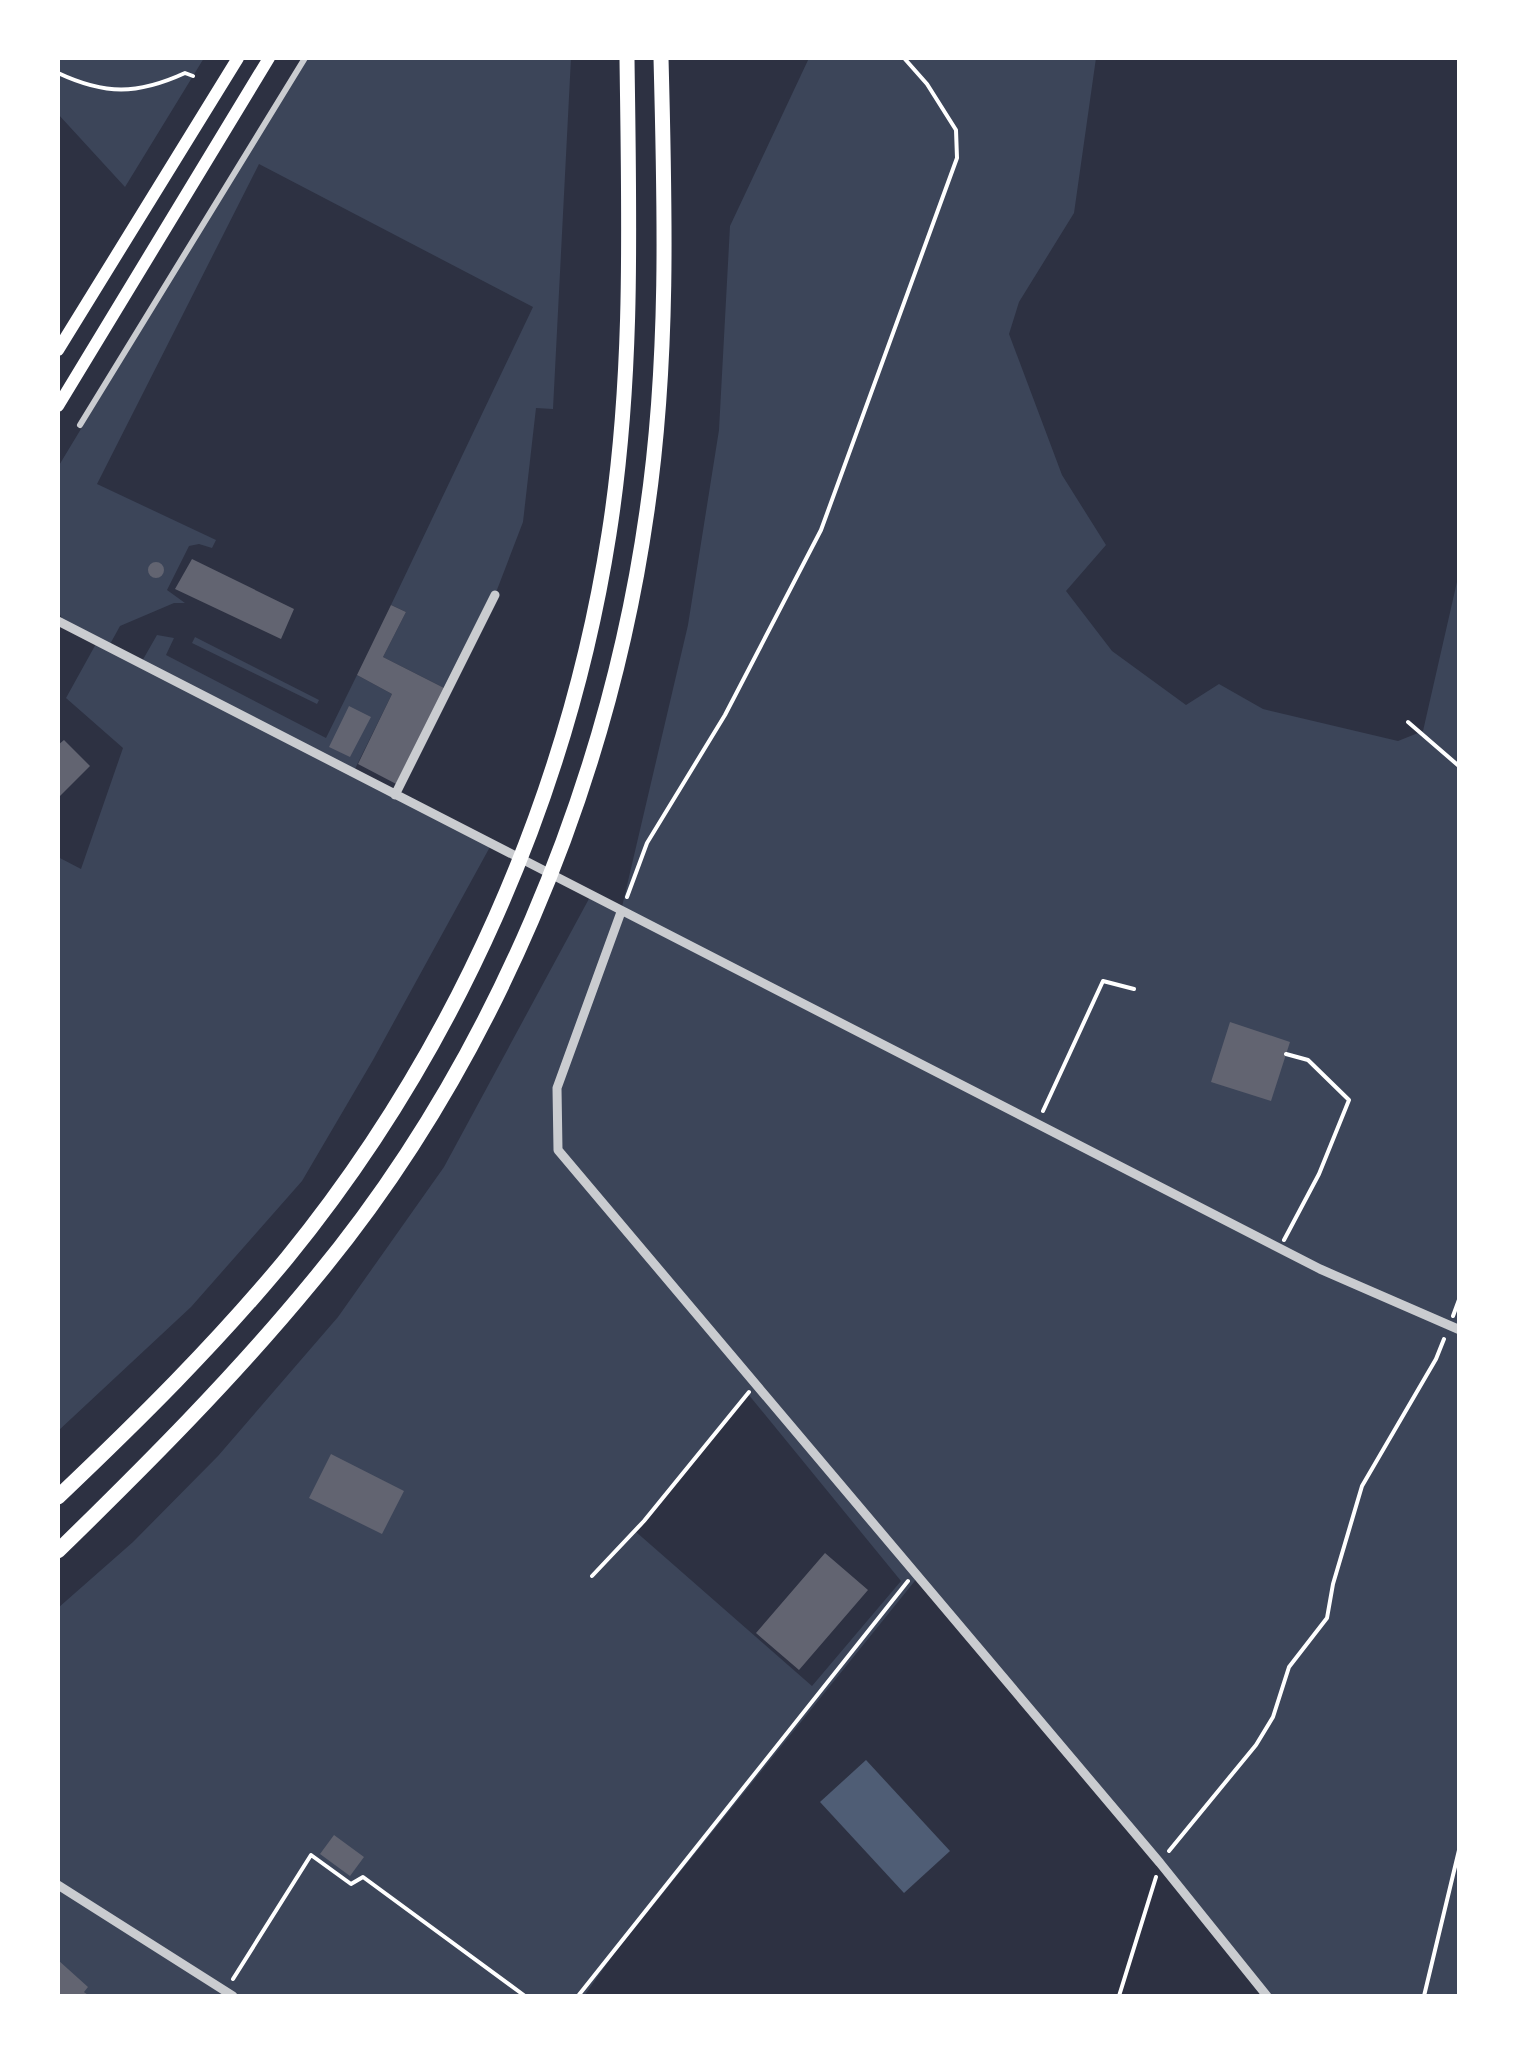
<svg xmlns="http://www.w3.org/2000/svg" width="1517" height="2054" font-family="Commissioner,sans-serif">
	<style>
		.green { fill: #3c4559; fill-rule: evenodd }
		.water { fill: #4f5d75 }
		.building { fill: #626471 }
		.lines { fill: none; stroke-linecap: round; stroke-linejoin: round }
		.path { stroke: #fff; stroke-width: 4 }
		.pedestrian { stroke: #caccd0; stroke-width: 6 }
		.minor { stroke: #caccd0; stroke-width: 9 }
		.secondary { stroke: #fff; stroke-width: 12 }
		.motorway { stroke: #fff; stroke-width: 15 }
	</style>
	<rect width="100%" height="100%" fill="#2d3142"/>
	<path class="green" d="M58,58h146l-79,129 -67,-73z
		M305,58h266l-18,351 -17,-1 -13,114 -28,73 -47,95 -65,-33 23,-45 -15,-7 142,-298 -274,-143 -162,320 119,56 -4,8 -13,-4 -10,2 -22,44 18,13h-11l-54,23 -11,20 32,17 16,-28 17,3 -8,17 160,83 31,-63 35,19 -39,79 138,72 -118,215 -71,121 -111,126 -133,124v-574l23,12 42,-121 -57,-50 31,-56 -30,-15 -9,-16v-144z
		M809,58h287l-22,155 -55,89 -10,32 53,141 44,70 -40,46 46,60 74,54 33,-21 44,25 135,32 25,-10 36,-158v1423h-192l-349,-419 -305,378 -29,41h-494l-6,-4 -4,4h-22v-388l75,-66 85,-86 120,-139 106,-150 147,-272 30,16 67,-286 31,-195 11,-204zM748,1394l153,187 -89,105 -177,-155z
		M195,637l124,63 -2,4 -125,-61z"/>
	<path class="water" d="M866,1760l84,91 -46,42 -84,-91z"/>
	<path class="building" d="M192,559l102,50 -13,30 -106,-50z
		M148 570a8 8 0 1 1 16 0a8 8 0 1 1-16 0Z
		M391,605l15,7 -23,45 65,33 -48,96 -42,-22 34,-70 -35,-19z
		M349,706l22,11 -21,40 -21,-10z
		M64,740l26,26 -32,32v-53z
		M1230,1022l60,20 -19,59 -60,-19z
		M331,1454l73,37 -22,43 -73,-36z
		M825,1553l43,37 -69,80 -43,-37z
		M334,1835l30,22 -14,19 -30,-22z
		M58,1960l30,27 -4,5 6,4h-32z"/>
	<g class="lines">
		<path class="path" d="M58,73c47,22 79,22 127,0l8,3
			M1408,722l52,45
			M627,897l20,-54 78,-128 96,-185 136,-372 -1,-28 -29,-46 -23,-26
			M1043,1111l60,-130 31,8
			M1284,1240l35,-66 30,-74 -41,-40 -22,-6
			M1453,1316l7,-19
			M592,1576l52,-55 105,-129
			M1169,1851l87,-106 17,-28 16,-50 38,-49 6,-34 29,-98 74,-127 8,-20
			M233,1979l78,-124 40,29 12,-7 162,119
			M578,1996l330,-415
			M1119,1996l37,-119
			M1424,1996l36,-150"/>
		<path class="pedestrian" d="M80,425l225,-367"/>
		<path class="minor" d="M58,621l1262,648 140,61
			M395,795l100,-200
			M621,912l-64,176 1,62 602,713 107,133
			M58,1885l175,111"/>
		<path class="secondary" d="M58,350l180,-292
			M58,406l211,-348"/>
		<path class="motorway" d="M58,1497c80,-76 158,-153 229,-239 168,-206 281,-462 322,-724 25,-158 20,-317 18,-476
			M58,1551c88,-86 176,-174 254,-269 179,-214 296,-496 335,-771 22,-150 18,-302 14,-453"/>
	</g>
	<rect width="1517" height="2054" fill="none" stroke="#ffffff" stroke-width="120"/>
</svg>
